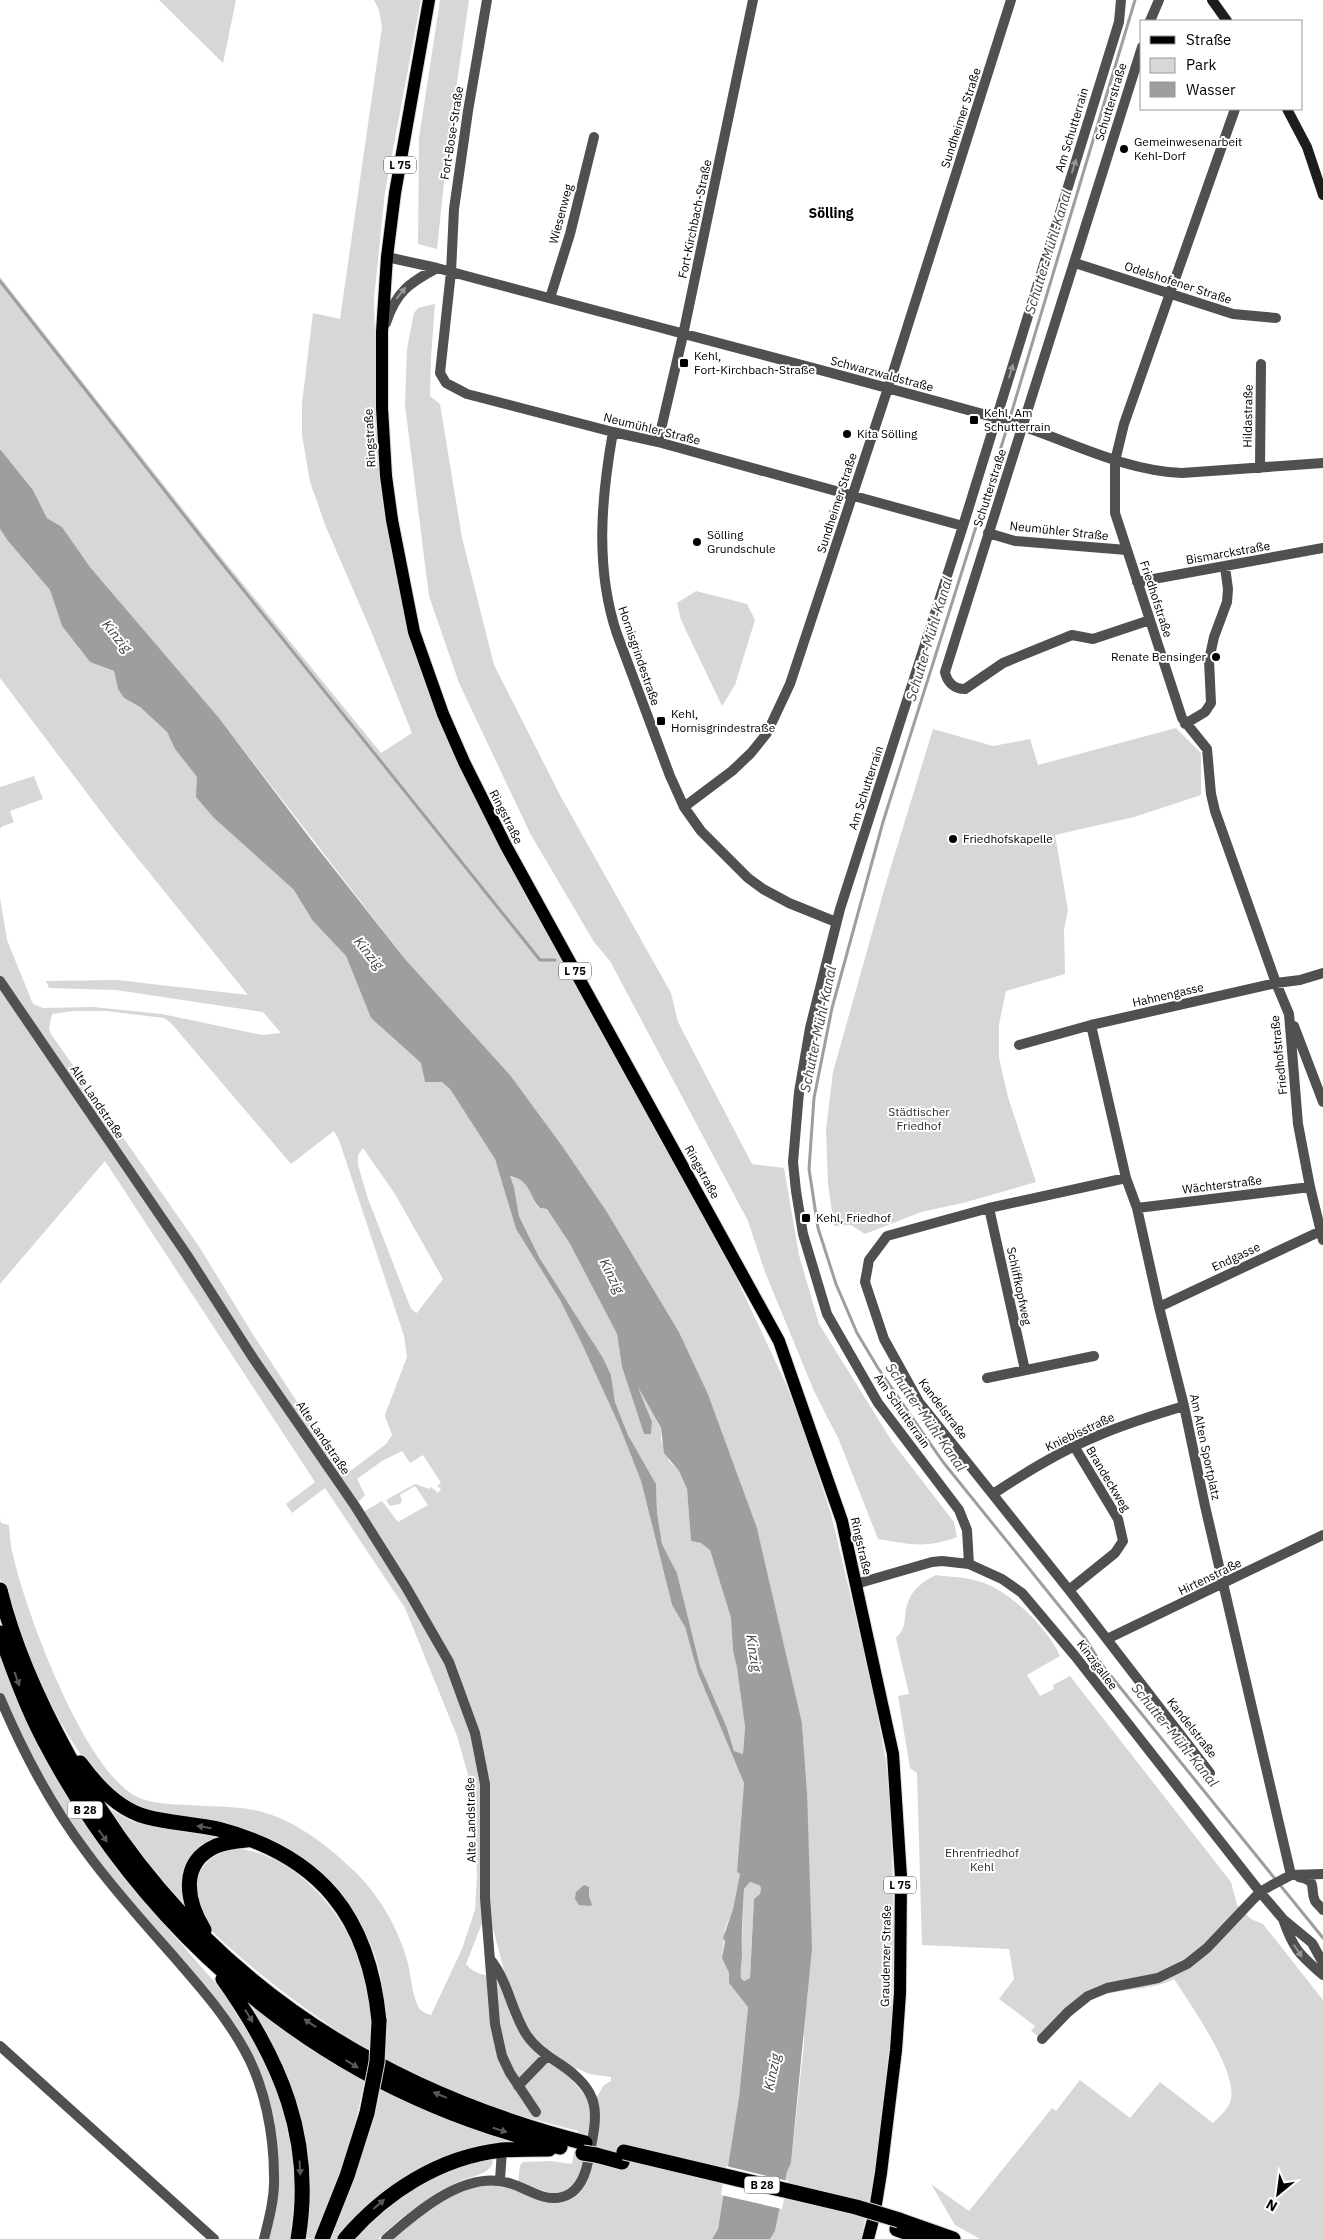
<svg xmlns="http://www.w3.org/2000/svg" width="1323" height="2239" font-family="'IBM Plex Sans',sans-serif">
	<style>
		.green { fill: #d7d7d7; fill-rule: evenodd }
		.water { fill: #9e9e9e; fill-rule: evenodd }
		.pier { fill: #fff }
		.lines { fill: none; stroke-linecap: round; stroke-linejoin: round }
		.stream { stroke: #9e9e9e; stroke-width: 3 }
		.primary-casing { stroke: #dbdbdb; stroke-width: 14 }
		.highway-casing { stroke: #dbdbdb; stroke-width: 17 }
		.street { stroke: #505050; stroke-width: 10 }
		.secondary { stroke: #1d1d1d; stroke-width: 10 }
		.primary { stroke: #000; stroke-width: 12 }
		.highway { stroke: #000; stroke-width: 15 }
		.highway-bridge-casing { stroke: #dbdbdb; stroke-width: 17; stroke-linecap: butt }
		.highway-bridge { stroke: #000; stroke-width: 15 }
		.oneway { fill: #969696 }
		.oneway2 { fill: #595959 }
		.poi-dot { fill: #000; stroke: #fff; stroke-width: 2 }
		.labels { text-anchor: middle; stroke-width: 4; stroke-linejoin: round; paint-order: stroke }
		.shield { fill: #fff; stroke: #4c4c4c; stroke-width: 1 }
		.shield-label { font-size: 11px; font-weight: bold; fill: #000 }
		.street-label { font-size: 12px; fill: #000; stroke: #fff }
		.poi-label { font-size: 12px; fill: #000; stroke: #fff; text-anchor: start }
		.park-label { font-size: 12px; fill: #2e2e2e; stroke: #fff }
		.neighbourhood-label { font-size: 14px; font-weight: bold; fill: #000; stroke: #fff }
		.water-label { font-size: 14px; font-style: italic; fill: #3f3f3f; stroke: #fff }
	</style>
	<rect width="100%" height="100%" fill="#fff"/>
	<path class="green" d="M159,0h77l-13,63z
		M374,0h47l-36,192 -11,107 4,146 57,260 299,568 52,111 15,38 30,92 41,171 14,76 5,53 3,111 -2,96 -18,167 -4,9 -9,42h-91l5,-8 12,-59 4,-9 13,-119 3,-252 -5,-69 -45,-195 -49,-134 -29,-62 -72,-120 -44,-65 -53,-72 -105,-116 -186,-241 -129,-151 -28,-40 -15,-9 -14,-28 -33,-41v-172l208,264 173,212 31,-20 -41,-102 -45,-104 -16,-45 -8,-47v-32l11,-90 27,6 42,-292 -3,-17z
		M440,0h29l-21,145 -11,104 -19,-5 1,-106z
		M435,304l-4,53 -1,39 10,8 22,134 32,127 67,132 110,196 7,29 74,142 32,4 15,87 20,69 74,119 61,79 3,15c-32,12 -47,7 -79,2l-39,-99 -25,-49 -49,-119 -17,-51 -138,-260 -16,-19 -63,-107 -72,-152 -30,-87 -24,-191 2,-56 7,-36 4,-5z
		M0,529l8,12 42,49 12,36 28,36 24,9 4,18 6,9 16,9 27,25 8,17 22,28 17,41 80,72 18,30 34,36 25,62 51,46 3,18h17l8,7 45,70 21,70 44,71 21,42 38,83 22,56 31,124 13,22 15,49 44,107 -7,89 3,2 -7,35 -8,20 -3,29 7,15v10l19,23 -9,91 -21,132 -6,10h-319c25,-22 61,-53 96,-54 19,-1 41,6 61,8l-32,-11 2,-17 3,-3 28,-1 21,3 6,-33 -104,-28 -90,-41c3,-44 3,-98 -24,-136 -8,-12 -19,-23 -29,-34 -23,-28 -42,-47 -76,-59 -25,-9 -52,-13 -78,-17 -15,-3 -30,-4 -43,-11 -57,-29 -97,-127 -118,-184 -5,-14 -13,-29 -16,-43 0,-19 0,-41 0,-60l1,5 8,2c1,9 1,20 4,30 12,55 74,225 129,244 21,7 43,5 64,7 21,1 43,1 63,8 30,10 59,32 82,54 27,25 48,60 57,96 3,13 4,28 9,40 2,7 8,9 14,11l31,-66 13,-39 2,-35 -4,-83 -16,-56 -52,-128 -80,-120 -33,25 -6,-9 29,-22 -210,-321 -105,123v-386l7,42 26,64 10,4 50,-1 69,7 100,21 19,-2 -18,-21 -147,-22 -67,-2 -3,-7 71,-1 131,15 -134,-166 -114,-151zM73,1011h33l58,7 7,5 120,141 43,-33 5,9 65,196 3,21 -21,55 -1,4 7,19 -6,9 -41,31 -91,-139 -56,-91 -147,-211 -2,-6 3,-14zM363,1148l32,46 48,85 -26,34 -6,-4 -43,-110 -10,-34v-10zM402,1451l8,12 13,-8 18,28 -4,3 4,3 -3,4 -7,-6 -1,2 -15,-5 -29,16 4,6 10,-2 2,-3 -2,-6 15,-9 13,19 -30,17 -16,-21 -22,13 -5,-8 10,-11 -8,-16 25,-18zM486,1913l8,19 12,46c-14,-2 -31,-2 -40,-14zM576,2068l13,6 22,3v4l-7,4 -8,13 -8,1 -16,-19z
		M696,591l51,13 8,16 -20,65 -13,21 -41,-86 -4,-17z
		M1176,728l25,25v42l-67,22 -79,18 13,75 -4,20 1,44 -59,17 -7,33v34l9,39 28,85 -73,21 -42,9 -56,22 -14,-9 -17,1 -6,-42 -2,-54 7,-58 53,-189 47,-154 60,17 37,-7 8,26z
		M34,776l9,23 -33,12 4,11 -13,5 -1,3v-43z
		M509,1176c24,5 19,20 30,32l8,1 23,35 47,90 5,33 22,67h7l1,-12 -16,-41 25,48v10l8,22 10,10 8,18 4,52 10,2 9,7 21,68 2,33 4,17 8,59 -2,27 -9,-3 -7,-23 -27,-62 -23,-93 -15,-29 -5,-31 -1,-29 -28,-49 -13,-33 -4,-27 -8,-17 -64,-101 -20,-41 -5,-29z
		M936,1575c14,2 29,2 42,6 30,8 70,47 82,75l-33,19 13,21 14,-7 -1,-4 17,-9 161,206 6,23 14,14 12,5 60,76v239h-343l-25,-14 -24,-41 38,27 83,-103 4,3 24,-31 50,38 30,-36 53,41c7,-7 16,-14 18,-24 6,-29 -41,-95 -57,-120 -26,13 -57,8 -83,21 -12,6 -37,30 -49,39l-11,-8 4,-5 -36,-27 15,-20 -5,-30 -87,-4 -5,-172 -7,-5 -12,-72 11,-2 -13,-56c12,-12 7,-19 11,-33 4,-15 16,-24 29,-30z
		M0,1656l23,55 46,89 50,73 107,122 39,62 23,61 9,72 -5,49h-26l7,-87 -26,-99 -115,-144 -82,-115 -50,-99z
		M103,1805l28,16 17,5 84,11 -49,44 1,21 -2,1 -24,-23z
		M242,1849c68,11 124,91 129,157 1,15 -1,31 -2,46 -45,-30 -90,-61 -131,-97 -15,-13 -31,-26 -40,-45 -4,-8 -4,-29 1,-37 11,-17 23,-23 43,-24z
		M750,1882l9,3 2,3 -1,6 -6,5 -4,79 -6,3 -3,-3c-1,-8 1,-15 1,-23 0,-22 1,-44 2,-66z
		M247,1998l118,81 -14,65 -36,95 -10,-1 1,-75 -62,-163z
		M381,2086l129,53v5l-67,15 -105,80h-9l44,-117z
		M490,2157l3,5c-3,12 -21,14 -32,19 -31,15 -58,34 -83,58h-25l26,-29 56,-35z"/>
	<path class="water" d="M0,449l33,41 14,28 15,9 28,40 129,151 93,123 93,118 105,116 53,72 44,65 72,120 29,62 49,134 45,195 5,69 5,156 -21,215 -4,9 -12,59 -5,8h-58l6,-10 21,-132 9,-90 -19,-24v-10l-7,-15 3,-17 -2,-3 10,-29 7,-35 -3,-2 7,-89 -46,-110 -13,-46 -13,-22 -31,-124 -22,-56 -38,-83 -21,-42 -44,-71 -21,-70 -45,-70 -8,-7h-17l-4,-19 -50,-45 -25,-62 -34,-36 -18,-30 -80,-72 -18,-21 1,-20 -22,-28 -8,-17 -27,-25 -16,-9 -6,-9 -4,-18 -24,-9 -28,-36 -12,-36 -42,-49 -8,-12zM510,1176c22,5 18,20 30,32l7,1 23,35 47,90 5,33 22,67h7l1,-12 -14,-35 23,41 3,25 15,18 8,18 4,52 10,2 9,7 21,68 2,33 4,17 8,59 -2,27 -9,-3 -7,-23 -27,-62 -23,-93 -15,-29 -5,-31 -1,-29 -28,-49 -13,-33 -4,-27 -8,-17 -64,-101 -20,-41 -5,-29zM750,1882l9,3 2,3 -1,6 -6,5 -4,79 -6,3 -3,-3c-1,-8 1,-16 1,-24 -1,-22 1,-43 2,-65z
		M584,1885l5,2v9l3,9 -2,1 -11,-1 -4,-6 1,-7z"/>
	<path class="pier" d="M726,2166l62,15 -6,28 -61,-14z"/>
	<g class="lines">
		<path class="stream" d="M1135,0l-132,441 -120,381 -51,186 -18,90 -5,71 9,59 18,56 21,49 21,35 65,94 142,176 17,27 221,273
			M0,281l205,261 335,418h15"/>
		<defs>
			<path id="primary" d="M429,0l-34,193 -8,64 -5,75v76l4,68 6,44 22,112 29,82 21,48 42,84 273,495 63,180 51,233 8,123 -1,116 -4,57 -15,123 -7,43 -6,23"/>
			<path id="highway" d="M0,1590c14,57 40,114 68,165 112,207 291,330 517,388
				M0,1633c13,36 26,73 44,107 84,161 222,296 391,366 40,17 82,30 125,41
				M80,1763c16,22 39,47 67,54 23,6 48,7 71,12 103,27 151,88 161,192
				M204,1930c-17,-28 -26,-67 12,-84 10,-4 21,-5 31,-6
				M223,1979c57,80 92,160 75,260
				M596,2155l26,7
				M899,2220l54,19
				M897,2229l27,10
				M322,2239l25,-63 20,-63
				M345,2239c40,-47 95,-82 157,-89 16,-1 31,-1 47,-1"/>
		</defs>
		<use href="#primary" class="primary-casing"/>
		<use href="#highway" class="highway-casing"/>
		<path class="street" d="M487,0l-19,111 -14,98 -3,63 -11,101 6,10 21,11 146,38 45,10 305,84
			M1150,21l9,-21
			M1142,47c-65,208 -132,416 -197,625 2,10 9,17 20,17l38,-26 69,-28 21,4 57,-19
			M1235,109l-111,315 -9,37v52l67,205 25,31 4,45 4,17 61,172 13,31 9,110 12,63 13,53
			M387,257l50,11c187,51 374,98 560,150 62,17 119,52 185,55l141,-10
			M1075,263l158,51 43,4
			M550,298l20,-64 24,-97
			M386,323c10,-31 23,-40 51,-55
			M613,432c-12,67 -18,137 4,202l53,142 14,31 17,24 47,47 15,11 26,14 47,19
			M658,442l25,-107 70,-335
			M1260,468l1,-104
			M988,533l27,8 112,9
			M1137,582l186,-34
			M1185,724l20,-12 6,-9 -2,-43 5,-23 13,-35 1,-13 -3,-22
			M684,807l48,-36 19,-18 16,-20 23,-49 98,-296 123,-388
			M0,981l187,274 66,103 102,148 51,81 43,75 26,71 10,51v114l10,126 7,32 8,17 26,39
			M1091,1025l35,153 11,30 22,99 25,99 21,100 86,369
			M1294,1026l29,76
			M1019,1045l72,-20 185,-42 24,-3 23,-7
			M1126,1178l-137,30 -102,28 -18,24 -4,22 19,57 35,63 150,188 141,183
			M989,1208l36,162
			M1137,1208l173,-21
			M1159,1307l164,-77
			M987,1378l107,-22
			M993,1494c33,-22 67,-43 104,-58 28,-12 57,-21 87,-30
			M969,1564l-2,-34 -8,-20 -81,-107 -51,-89 -24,-80 -7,-43 -3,-29 6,-70 11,-64 30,-119 123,-383 156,-504 2,-22
			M856,1584l76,-22 10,-1 27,3 33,15 20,14 53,63 185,236 23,27 29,24 11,20
			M1069,1590l46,-37 8,-12 -5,-22 -44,-73
			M1107,1639l216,-104
			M0,1698c23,54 52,109 87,155 27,37 58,71 88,105 26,30 51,58 70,93 20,36 29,84 29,125 1,21 -5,43 -10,63
			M1299,1877c20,4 10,11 16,24 2,3 6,6 8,9
			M1283,1919c10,30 17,36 40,56
			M1042,2039l26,-27 20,-16 19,-8 51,-10 29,-14 20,-16 53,-56 12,-7 19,-10 32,-1
			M0,2046l214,193
			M518,2086l29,-30
			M500,2180l2,-30
			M386,2239c32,-28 81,-71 126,-55 16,5 33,18 50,13 16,-4 23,-21 26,-35 9,-47 17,-68 -28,-98 -13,-8 -26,-17 -34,-30 -15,-24 -18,-53 -36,-75"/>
		<path class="secondary" d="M1212,0l15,21
			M1287,109l20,38 16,48"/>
		<use href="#primary" class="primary"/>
		<use href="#highway" class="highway"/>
		<defs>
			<path id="highway-bridge" d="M367,2113l10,-51 2,-41
				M624,2152l232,55 43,13
				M583,2153l13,2"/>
		</defs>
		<use href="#highway-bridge" class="highway-bridge-casing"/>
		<use href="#highway-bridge" class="highway-bridge"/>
	</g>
	<defs><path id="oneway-solid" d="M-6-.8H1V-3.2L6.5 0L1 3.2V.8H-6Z" transform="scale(1.25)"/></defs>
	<g class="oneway">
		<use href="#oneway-solid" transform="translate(1074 166) rotate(-73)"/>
		<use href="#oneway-solid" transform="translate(401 293) rotate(-51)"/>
		<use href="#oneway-solid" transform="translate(1011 371) rotate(-73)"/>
		<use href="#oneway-solid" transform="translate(1298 1951) rotate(56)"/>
	</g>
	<g class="oneway2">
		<use href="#oneway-solid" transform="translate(17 1679) rotate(70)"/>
		<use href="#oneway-solid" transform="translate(204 1827) rotate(-171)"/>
		<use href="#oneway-solid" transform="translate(103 1836) rotate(55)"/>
		<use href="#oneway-solid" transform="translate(249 2016) rotate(58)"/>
		<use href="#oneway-solid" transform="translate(310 2023) rotate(-146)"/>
		<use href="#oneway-solid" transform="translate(352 2064) rotate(31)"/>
		<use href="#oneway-solid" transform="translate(440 2095) rotate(-157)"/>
		<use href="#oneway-solid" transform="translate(500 2130) rotate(18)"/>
		<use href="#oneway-solid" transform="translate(300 2168) rotate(86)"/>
		<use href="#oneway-solid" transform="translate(379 2204) rotate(-41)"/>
	</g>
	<g class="poi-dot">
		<circle cx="1124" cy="149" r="5"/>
		<rect x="679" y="358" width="10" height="10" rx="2.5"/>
		<rect x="969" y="415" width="10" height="10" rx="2.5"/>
		<circle cx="847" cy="434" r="5"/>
		<circle cx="697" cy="542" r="5"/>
		<circle cx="1216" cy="657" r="5"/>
		<rect x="656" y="716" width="10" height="10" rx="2.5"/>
		<circle cx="953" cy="839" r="5"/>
		<rect x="801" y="1213" width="10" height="10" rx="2.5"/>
	</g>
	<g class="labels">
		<g class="shield">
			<rect x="384" y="156.5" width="32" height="17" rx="4"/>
			<rect x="559" y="962.5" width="32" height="17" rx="4"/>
			<rect x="67.5" y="1801.5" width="35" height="17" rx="4"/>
			<rect x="884" y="1876.5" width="32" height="17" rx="4"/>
			<rect x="744.5" y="2176.5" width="35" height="17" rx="4"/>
		</g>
		<g class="shield-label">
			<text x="400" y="169">L 75</text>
			<text x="575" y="975">L 75</text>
			<text x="85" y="1814">B 28</text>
			<text x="900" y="1889">L 75</text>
			<text x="762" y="2189">B 28</text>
		</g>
		<g class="street-label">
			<text transform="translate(1111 102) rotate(-73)" y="4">Schutterstraße</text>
			<text transform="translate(961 118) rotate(-72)" y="4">Sundheimer Straße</text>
			<text transform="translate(1072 130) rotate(-73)" y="4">Am Schutterrain</text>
			<text transform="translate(452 133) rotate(-81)" y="4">Fort-Bose-Straße</text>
			<text transform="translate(561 214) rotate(-75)" y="4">Wiesenweg</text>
			<text transform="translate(695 219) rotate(-78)" y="4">Fort-Kirchbach-Straße</text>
			<text transform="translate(1178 283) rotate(18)" y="4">Odelshofener Straße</text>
			<text transform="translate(882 374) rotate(15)" y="4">Schwarzwaldstraße</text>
			<text transform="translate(1248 416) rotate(-89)" y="4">Hildastraße</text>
			<text transform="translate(652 429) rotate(14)" y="4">Neumühler Straße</text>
			<text transform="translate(370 438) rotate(-93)" y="4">Ringstraße</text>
			<text transform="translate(990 488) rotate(-72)" y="4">Schutterstraße</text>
			<text transform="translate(837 503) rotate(-72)" y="4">Sundheimer Straße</text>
			<text transform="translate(1059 531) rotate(6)" y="4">Neumühler Straße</text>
			<text transform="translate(1228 553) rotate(-10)" y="4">Bismarckstraße</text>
			<text transform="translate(1156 599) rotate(72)" y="4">Friedhofstraße</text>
			<text transform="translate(639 656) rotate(71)" y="4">Hornisgrindestraße</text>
			<text transform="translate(866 788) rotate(-72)" y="4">Am Schutterrain</text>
			<text transform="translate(506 817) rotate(63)" y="4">Ringstraße</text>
			<text transform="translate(1168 995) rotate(-13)" y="4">Hahnengasse</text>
			<text transform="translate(1279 1055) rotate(-96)" y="4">Friedhofstraße</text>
			<text transform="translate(97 1102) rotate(56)" y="4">Alte Landstraße</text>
			<text transform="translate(702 1172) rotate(61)" y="4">Ringstraße</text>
			<text transform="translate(1222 1185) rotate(-7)" y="4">Wächterstraße</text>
			<text transform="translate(1236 1257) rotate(-25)" y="4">Endgasse</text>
			<text transform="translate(1019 1286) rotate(78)" y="4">Schliffkopfweg</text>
			<text transform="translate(943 1409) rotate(53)" y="4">Kandelstraße</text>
			<text transform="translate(902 1411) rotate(55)" y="4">Am Schutterrain</text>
			<text transform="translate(1080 1432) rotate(-25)" y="4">Kniebisstraße</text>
			<text transform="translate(323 1438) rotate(56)" y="4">Alte Landstraße</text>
			<text transform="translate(1205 1447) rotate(78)" y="4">Am Alten Sportplatz</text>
			<text transform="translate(1108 1479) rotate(59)" y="4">Brandeckweg</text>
			<text transform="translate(861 1546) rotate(77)" y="4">Ringstraße</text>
			<text transform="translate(1210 1577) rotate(-26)" y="4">Hirtenstraße</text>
			<text transform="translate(1097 1665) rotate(53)" y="4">Kinzigallee</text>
			<text transform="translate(1192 1728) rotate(52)" y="4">Kandelstraße</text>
			<text transform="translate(471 1820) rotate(-91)" y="4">Alte Landstraße</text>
			<text transform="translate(886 1956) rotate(-89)" y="4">Graudenzer Straße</text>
		</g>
		<g class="poi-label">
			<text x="1134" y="146">Gemeinwesenarbeit<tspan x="1134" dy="14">Kehl-Dorf</tspan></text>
			<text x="694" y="360">Kehl,<tspan x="694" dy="14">Fort-Kirchbach-Straße</tspan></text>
			<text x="984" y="417">Kehl, Am<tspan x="984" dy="14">Schutterrain</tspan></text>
			<text x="857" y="438">Kita Sölling</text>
			<text x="707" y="539">Sölling<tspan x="707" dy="14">Grundschule</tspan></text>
			<text x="1206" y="661" text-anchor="end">Renate Bensinger</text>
			<text x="671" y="718">Kehl,<tspan x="671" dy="14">Hornisgrindestraße</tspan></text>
			<text x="963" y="843">Friedhofskapelle</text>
			<text x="816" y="1222">Kehl, Friedhof</text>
		</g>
		<g class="park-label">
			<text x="919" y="1116">Städtischer<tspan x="919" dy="14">Friedhof</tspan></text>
			<text x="982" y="1857">Ehrenfriedhof<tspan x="982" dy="14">Kehl</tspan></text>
		</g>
		<g class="neighbourhood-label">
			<text x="831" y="218">Sölling</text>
		</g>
		<g class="water-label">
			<text transform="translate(1048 252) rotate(-73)" y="5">Schutter-Mühl-Kanal</text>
			<text transform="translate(117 636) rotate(51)" y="5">Kinzig</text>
			<text transform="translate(929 639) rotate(-73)" y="5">Schutter-Mühl-Kanal</text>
			<text transform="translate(369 953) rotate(51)" y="5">Kinzig</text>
			<text transform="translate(818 1029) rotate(-78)" y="5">Schutter-Mühl-Kanal</text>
			<text transform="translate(612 1276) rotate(64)" y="5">Kinzig</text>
			<text transform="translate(926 1417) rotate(55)" y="5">Schutter-Mühl-Kanal</text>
			<text transform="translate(754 1653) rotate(81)" y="5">Kinzig</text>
			<text transform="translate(1175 1735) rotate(51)" y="5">Schutter-Mühl-Kanal</text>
			<text transform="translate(772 2072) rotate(-78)" y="5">Kinzig</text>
		</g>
	</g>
	<rect x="1140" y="20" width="162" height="90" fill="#ffffff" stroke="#999999"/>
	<rect x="1150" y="36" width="25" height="8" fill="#000000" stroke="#999999"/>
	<text x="1186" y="45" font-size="15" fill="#000000">Straße</text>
	<rect x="1150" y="58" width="25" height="15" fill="#d7d7d7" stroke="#999999"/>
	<text x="1186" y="70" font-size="15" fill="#000000">Park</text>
	<rect x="1150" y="82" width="25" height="15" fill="#9e9e9e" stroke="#999999"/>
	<text x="1186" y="95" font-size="15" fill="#000000">Wasser</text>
	<g transform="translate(1278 2194) rotate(209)" stroke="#ffffff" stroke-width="4" paint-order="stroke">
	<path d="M0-4L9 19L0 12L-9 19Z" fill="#000000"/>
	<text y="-8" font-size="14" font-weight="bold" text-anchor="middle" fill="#000000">N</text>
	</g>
</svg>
